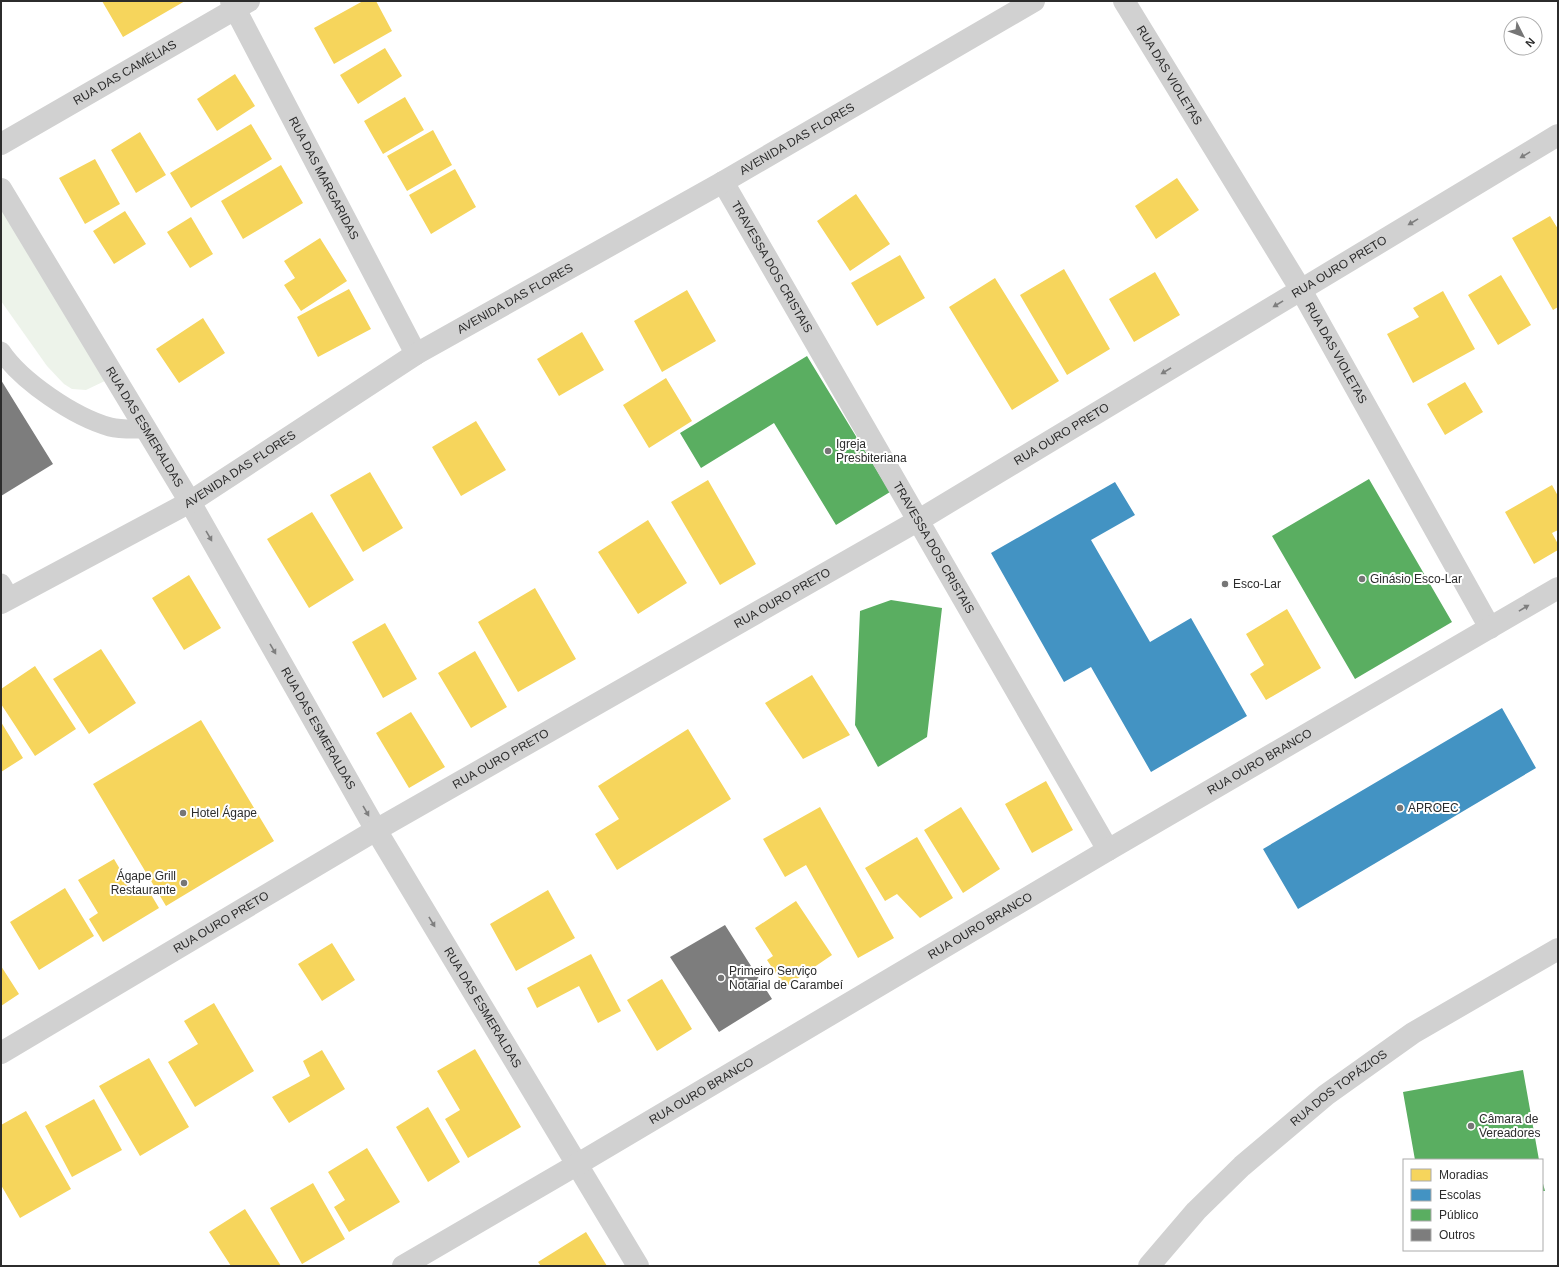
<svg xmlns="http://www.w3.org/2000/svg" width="1559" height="1267" font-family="Arial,sans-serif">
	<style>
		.green { fill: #edf3ea }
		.homes { fill: #f6d55c }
		.schools { fill: #4393c3 }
		.public { fill: #5aae61 }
		.building { fill: #7d7d7d }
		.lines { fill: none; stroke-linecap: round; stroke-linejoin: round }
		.service { stroke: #d1d1d1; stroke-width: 19 }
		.minor { stroke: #d1d1d1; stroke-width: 22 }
		.tertiary { stroke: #d1d1d1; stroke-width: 22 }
		.oneway { fill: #7e7e7e }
		.poi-dot { fill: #767676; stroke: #fff; stroke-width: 1.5 }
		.labels { text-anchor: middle; stroke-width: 4; stroke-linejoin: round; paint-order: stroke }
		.street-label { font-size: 12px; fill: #2c2c2c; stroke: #fff }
		.poi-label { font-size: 12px; fill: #2c2c2c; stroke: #fff; text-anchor: start }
	</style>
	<rect width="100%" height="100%" fill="#fff"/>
	<path class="green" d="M1,197l108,182 -23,11 -14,-1 -8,-5 -17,-18 -46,-65z"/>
	<path class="homes" d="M102,1h83l-62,36z
		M363,1h13l16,30 -58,33 -20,-36z
		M385,48l17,28 -44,28 -18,-29z
		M235,74l20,32 -38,25 -20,-32z
		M405,97l19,33 -41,24 -19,-33z
		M251,124l21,35 -81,49 -21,-35z
		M433,130l19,35 -45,26 -20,-35z
		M140,132l26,43 -30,18 -25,-43z
		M95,159l25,45 -35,20 -26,-46z
		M281,165l22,38 -60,36 -22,-38z
		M455,169l21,38 -45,27 -22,-39z
		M1177,178l22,32 -43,29 -21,-33z
		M856,194l34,50 -40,27 -33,-50z
		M125,211l21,33 -32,20 -21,-33z
		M1550,216l8,13v78l-5,3 -41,-72z
		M191,217l22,37 -23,14 -23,-36z
		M320,238l27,43 -46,30 -17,-26 11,-7 -11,-17z
		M900,255l25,43 -48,28 -26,-43z
		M1064,269l46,80 -43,26 -47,-80z
		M1155,272l25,43 -46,27 -25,-43z
		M1501,275l30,50 -33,20 -30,-50z
		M995,278l64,103 -47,29 -63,-103z
		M349,289l22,40 -53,28 -21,-40z
		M687,290l29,51 -54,31 -28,-51z
		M1443,291l32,58 -62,34 -26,-49 32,-17 -6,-9z
		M203,318l22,35 -46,30 -23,-34z
		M582,332l22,38 -45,26 -22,-37z
		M666,378l26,43 -43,27 -26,-43z
		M1465,382l18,30 -38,23 -18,-31z
		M476,421l30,49 -45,26 -29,-49z
		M370,472l33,56 -40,24 -33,-57z
		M708,480l48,84 -36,21 -49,-83z
		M1552,485l6,11v34l-6,3 6,11v6l-24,14 -29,-52z
		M312,512l42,68 -45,28 -42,-69z
		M648,520l39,63 -49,31 -40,-62z
		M189,575l32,53 -37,22 -32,-52z
		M535,588l41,71 -58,33 -40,-70z
		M1287,609l34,59 -55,32 -16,-26 14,-9 -18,-31z
		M385,623l32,56 -34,19 -31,-56z
		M101,649l35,54 -47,31 -36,-55z
		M475,651l32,56 -36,21 -33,-55z
		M35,666l41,63 -41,27 -34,-52v-15z
		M812,675l38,60 -47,24 -38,-56z
		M411,712l34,55 -36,21 -33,-55z
		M201,720l73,121 -108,65 -73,-122z
		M1,722l22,36 -22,14z
		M688,729l43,70 -114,71 -22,-36 24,-15 -21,-33z
		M1046,781l27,49 -41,23 -27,-49z
		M820,807l74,131 -36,20 -52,-93 -21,12 -22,-38z
		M961,807l39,62 -37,24 -39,-63z
		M917,837l36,61 -33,20 -23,-24 -12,7 -20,-33z
		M114,859l20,34 12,-7 13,22 -56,34 -14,-23 9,-6 -20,-33z
		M65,888l29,48 -55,34 -29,-48z
		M548,890l27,48 -59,33 -26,-47z
		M796,901l36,54 -47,32 -18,-27 6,-4 -18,-28z
		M332,943l23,37 -33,21 -24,-37z
		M591,954l30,57 -23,12 -19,-37 -42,22 -10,-20z
		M1,966l18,28 -18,12z
		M662,979l30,50 -35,22 -30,-51z
		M214,1003l40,68 -59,36 -27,-45 30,-18 -14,-23z
		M475,1049l46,78 -53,31 -23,-39 15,-9 -23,-39z
		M322,1050l23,39 -56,34 -17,-26 38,-21 -7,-15z
		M149,1058l40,69 -49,29 -41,-70z
		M94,1099l28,51 -50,27 -27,-51z
		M428,1107l32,55 -32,20 -32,-55z
		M26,1111l45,78 -51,29 -19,-33v-60z
		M367,1148l33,54 -51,30 -15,-25 11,-7 -17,-28z
		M313,1183l32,56 -43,25 -32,-56z
		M245,1209l36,57h-50l-22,-34z
		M586,1232l21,34h-66l-3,-4z"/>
	<path class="schools" d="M1115,482l20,33 -44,25 59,102 41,-24 56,98 -96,56 -60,-105 -27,15 -73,-129z
		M1502,708l34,60 -238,141 -35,-60z"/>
	<path class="public" d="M807,356l83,136 -54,33 -62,-102 -73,45 -21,-35z
		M1369,479l83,143 -97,57 -83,-143z
		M891,600l51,8 -15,129 -49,30 -23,-42 5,-114z
		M1523,1070l16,90h-124l-12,-68z
		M1542,1180l3,11h-3z"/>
	<path class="building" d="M1,380l52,84 -52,32z
		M725,925l47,74 -53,33 -49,-75z"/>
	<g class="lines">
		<path class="service" d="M1,351c20,30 73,66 109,76 11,3 25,2 36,2
			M1,583l9,15"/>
		<g class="minor">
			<path id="s1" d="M231,1l185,353"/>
			<path id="s2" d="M1124,1l177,289 189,338"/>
			<path id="s3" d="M1,144l248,-143"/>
			<path id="s4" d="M723,182l385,668"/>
			<path id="s5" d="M1,189l189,313 186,328 262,436"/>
			<path id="s6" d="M1,1053l375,-223 543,-310 639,-385"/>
			<path id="s7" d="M403,1266l175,-102 530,-314 450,-262"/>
			<path id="s8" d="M1149,1266l47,-55 46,-45 84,-71 87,-62 145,-84"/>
		</g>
		<path class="tertiary" id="s9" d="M1,603l189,-101 226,-148 307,-172 311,-181"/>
	</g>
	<defs><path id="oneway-solid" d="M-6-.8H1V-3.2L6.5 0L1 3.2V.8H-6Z"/></defs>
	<g class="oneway">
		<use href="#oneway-solid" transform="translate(1525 155) rotate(149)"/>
		<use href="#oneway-solid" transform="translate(1413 222) rotate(149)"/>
		<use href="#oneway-solid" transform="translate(1278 304) rotate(149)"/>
		<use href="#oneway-solid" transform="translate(1166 371) rotate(149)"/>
		<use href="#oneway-solid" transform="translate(209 536) rotate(60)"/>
		<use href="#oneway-solid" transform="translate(1524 608) rotate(-31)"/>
		<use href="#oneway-solid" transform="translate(273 649) rotate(60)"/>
		<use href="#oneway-solid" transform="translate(366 811) rotate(60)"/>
		<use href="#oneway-solid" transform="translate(432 922) rotate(59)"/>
	</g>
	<g class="poi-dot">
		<circle cx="828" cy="451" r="4"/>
		<circle cx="1362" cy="579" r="4"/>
		<circle cx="1225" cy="584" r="4"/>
		<circle cx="1400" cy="808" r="4"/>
		<circle cx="183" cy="813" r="4"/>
		<circle cx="184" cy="883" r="4"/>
		<circle cx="721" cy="978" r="4"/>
		<circle cx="1471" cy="1126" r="4"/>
	</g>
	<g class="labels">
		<g class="street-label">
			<text dy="4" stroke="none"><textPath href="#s3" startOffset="143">RUA DAS CAMÉLIAS</textPath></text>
			<text dy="4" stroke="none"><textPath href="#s2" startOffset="87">RUA DAS VIOLETAS</textPath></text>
			<text dy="4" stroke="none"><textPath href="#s9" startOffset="922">AVENIDA DAS FLORES</textPath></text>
			<text dy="4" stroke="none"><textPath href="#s1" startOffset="200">RUA DAS MARGARIDAS</textPath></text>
			<text dy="4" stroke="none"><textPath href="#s4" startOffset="98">TRAVESSA DOS CRISTAIS</textPath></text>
			<text dy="4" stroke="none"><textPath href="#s6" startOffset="1552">RUA OURO PRETO</textPath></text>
			<text dy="4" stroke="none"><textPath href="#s9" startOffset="598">AVENIDA DAS FLORES</textPath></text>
			<text dy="4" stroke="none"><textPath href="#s2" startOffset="411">RUA DAS VIOLETAS</textPath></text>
			<text dy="4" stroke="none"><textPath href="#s5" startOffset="278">RUA DAS ESMERALDAS</textPath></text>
			<text dy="4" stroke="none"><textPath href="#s6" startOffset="1228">RUA OURO PRETO</textPath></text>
			<text dy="4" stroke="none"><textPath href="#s9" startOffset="274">AVENIDA DAS FLORES</textPath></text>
			<text dy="4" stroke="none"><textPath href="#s4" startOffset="422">TRAVESSA DOS CRISTAIS</textPath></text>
			<text dy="4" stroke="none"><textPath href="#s6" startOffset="904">RUA OURO PRETO</textPath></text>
			<text dy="4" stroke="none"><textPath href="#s5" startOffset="626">RUA DAS ESMERALDAS</textPath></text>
			<text dy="4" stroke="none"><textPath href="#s6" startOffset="580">RUA OURO PRETO</textPath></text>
			<text dy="4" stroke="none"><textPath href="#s7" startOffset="994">RUA OURO BRANCO</textPath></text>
			<text dy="4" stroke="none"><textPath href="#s6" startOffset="256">RUA OURO PRETO</textPath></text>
			<text dy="4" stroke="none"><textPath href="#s7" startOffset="670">RUA OURO BRANCO</textPath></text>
			<text dy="4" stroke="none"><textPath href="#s5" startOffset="950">RUA DAS ESMERALDAS</textPath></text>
			<text dy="4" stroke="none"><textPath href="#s8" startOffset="261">RUA DOS TOPÁZIOS</textPath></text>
			<text dy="4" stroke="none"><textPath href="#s7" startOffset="346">RUA OURO BRANCO</textPath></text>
		</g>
		<g class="poi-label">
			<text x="836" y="448">Igreja<tspan x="836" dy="14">Presbiteriana</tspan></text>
			<text x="1370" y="583">Ginásio Esco-Lar</text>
			<text x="1233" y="588">Esco-Lar</text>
			<text x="1408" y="812">APROEC</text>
			<text x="191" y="817">Hotel Ágape</text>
			<text x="176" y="880" text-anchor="end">Ágape Grill<tspan x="176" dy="14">Restaurante</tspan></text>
			<text x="729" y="975">Primeiro Serviço<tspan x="729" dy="14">Notarial de Carambeí</tspan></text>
			<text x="1479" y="1123">Câmara de<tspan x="1479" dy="14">Vereadores</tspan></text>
		</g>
	</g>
	<rect width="1559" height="1267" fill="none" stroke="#2c2c2c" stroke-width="4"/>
	<rect x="1403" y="1159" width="140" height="92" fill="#ffffff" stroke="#ababab"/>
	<rect x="1411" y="1169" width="20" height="12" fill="#f6d55c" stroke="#ababab"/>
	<text x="1439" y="1179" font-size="12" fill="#2c2c2c">Moradias</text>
	<rect x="1411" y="1189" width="20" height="12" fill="#4393c3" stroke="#ababab"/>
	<text x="1439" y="1199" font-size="12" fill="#2c2c2c">Escolas</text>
	<rect x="1411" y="1209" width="20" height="12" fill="#5aae61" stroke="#ababab"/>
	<text x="1439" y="1219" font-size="12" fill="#2c2c2c">Público</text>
	<rect x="1411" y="1229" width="20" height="12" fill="#7d7d7d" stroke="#ababab"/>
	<text x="1439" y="1239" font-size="12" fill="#2c2c2c">Outros</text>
	<g transform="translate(1523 36) rotate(132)"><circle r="19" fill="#ffffff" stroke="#ababab"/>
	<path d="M0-3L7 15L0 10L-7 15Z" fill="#767676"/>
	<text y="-6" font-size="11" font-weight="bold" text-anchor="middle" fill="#2c2c2c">N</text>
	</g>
</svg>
